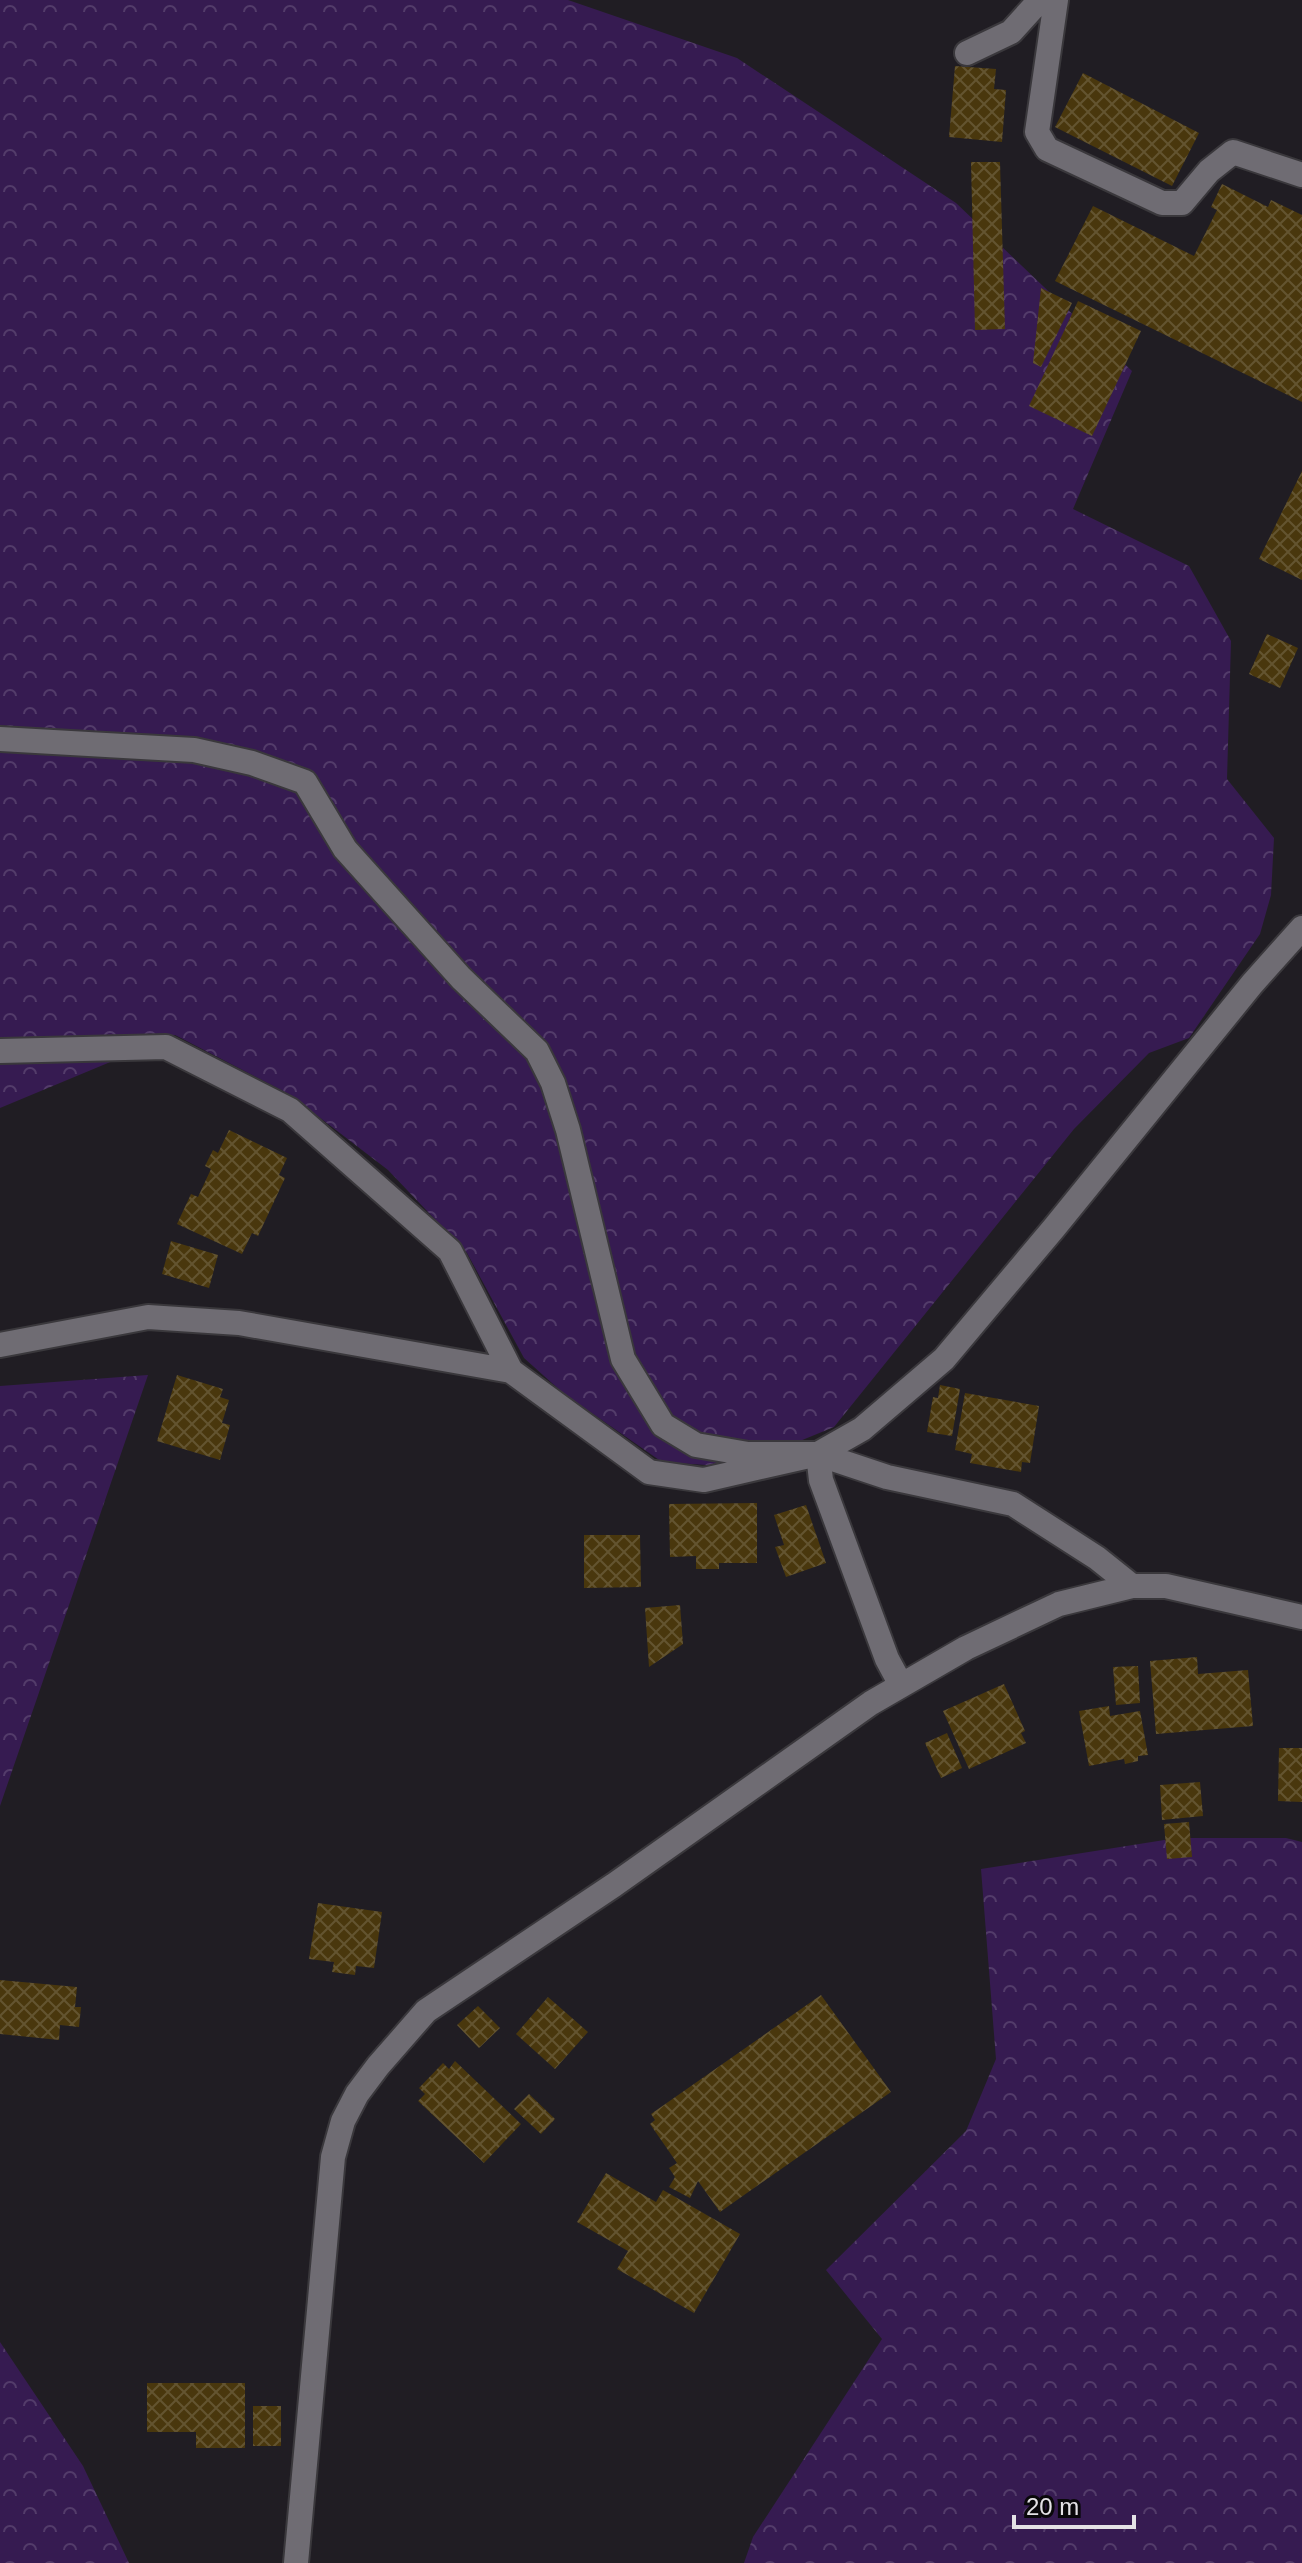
<svg xmlns="http://www.w3.org/2000/svg" width="1302" height="2563" font-family="Arial,sans-serif">
	<style>
		.forest { fill: url(#forest-crowns) }
		.building { fill: url(#building-cross-hatch) }
		.lines { fill: none; stroke-linecap: round; stroke-linejoin: round }
		.minor-casing { stroke: #3a383c; stroke-width: 28 }
		.minor { stroke: #6f6c73; stroke-width: 24 }
	</style>
	<defs>
		<pattern id="forest-crowns" width="20" height="18" patternUnits="userSpaceOnUse" patternTransform="scale(2)"><rect width="20" height="18" fill="#361b51"/><path d="M2 6a3 3 0 1 1 6 0M12 15a3 3 0 1 1 6 0" fill="none" stroke="#533c6a"/></pattern>
		<pattern id="building-cross-hatch" width="8" height="8" patternUnits="userSpaceOnUse" patternTransform="scale(2)"><rect width="8" height="8" fill="#49370d"/><path d="M0 0l8 8M0 8l8-8" fill="none" stroke="#635430"/></pattern>
	</defs>
	<rect width="100%" height="100%" fill="#201d23"/>
	<path class="forest" d="M0,0h568l169,58 219,145 176,168 -59,138 116,57 42,75 -4,138 47,59 -3,57 -11,39 -71,104 -40,15 -75,76 -240,298 -98,40 -74,-5 -99,-69 -39,-35 -57,-105 -79,-83 -99,-76 -114,-59 -175,73z
		M148,1375l-148,431v-420z
		M1177,1838h109l16,4v721h-558l9,-26 129,-198 -56,-69 140,-139 30,-72 -15,-190z
		M0,2342l83,124 46,97h-129z"/>
	<path class="building" d="M955,66l41,3 -2,20 12,1 -4,52 -53,-5z
		M1083,73l116,60 -27,53 -117,-59z
		M971,162h29l5,167 -30,1z
		M1222,184l46,23 3,-7 31,15v187l-247,-121 38,-75 101,50 23,-46 -6,-3z
		M1041,288l31,15 -31,64 -8,-4z
		M1078,301l63,30 -49,105 -63,-30z
		M1302,471v109l-43,-21z
		M1267,634l31,14 -18,40 -31,-14z
		M229,1130l58,28 -8,17 6,3 -27,58 -6,-3 -10,21 -65,-30 14,-30 7,3 13,-28 -6,-3 8,-16 5,3z
		M171,1241l47,14 -9,33 -47,-14z
		M177,1375l46,14 -3,8 9,3 -7,23 8,2 -10,35 -63,-19z
		M940,1385l20,4 -8,47 -25,-4 6,-35 5,1z
		M965,1393l74,13 -9,57 -8,-1 -1,10 -51,-9 2,-9 -17,-4z
		M757,1503v60h-38v6h-23v-13l-26,1 -1,-53z
		M806,1505l20,58 -40,14 -11,-30 9,-2 -10,-30z
		M584,1535h56l1,52 -57,1z
		M680,1605l3,39 -34,23 -4,-59z
		M1197,1657l1,17 50,-4 5,56 -97,8 -6,-73z
		M1138,1666l2,37 -24,2 -3,-38z
		M1004,1684l21,47 -4,2 5,10 -57,26 -26,-58z
		M1109,1706l1,10 30,-5 8,44 -10,1v5l-13,3 -1,-5 -35,7 -10,-55z
		M947,1733l15,35 -21,10 -16,-35z
		M1279,1748h23v54l-24,-1z
		M1200,1782l3,34 -41,4 -2,-35z
		M1189,1822l3,35 -25,2 -3,-35z
		M318,1903l64,9 -8,56 -18,-2 -1,9 -23,-3 2,-10 -25,-3z
		M0,1980l77,7 -2,20h6l-2,20 -19,-2 -1,15 -59,-6z
		M821,1995l70,97 -171,120 -22,-31 -8,17 -21,-11 6,-10 -6,-9 8,-5 -27,-39 5,-4 -4,-6z
		M548,1997l40,35 -33,37 -39,-35z
		M478,2006l22,22 -21,20 -22,-23z
		M455,2061l66,63 -37,39 -66,-62 7,-7 -6,-6 24,-25 6,6z
		M529,2094l26,25 -14,15 -27,-25z
		M606,2173l50,29 7,-12 77,44 -46,79 -77,-44 11,-18 -51,-29z
		M147,2383h98v65h-49v-16h-49z
		M253,2406h28v40h-28z"/>
	<g class="lines">
		<defs>
			<path id="minor" d="M1056,0l-19,132 10,17 115,54h20l27,-32 24,-19 69,23
				M967,53l44,-21 29,-32
				M0,739l194,11 58,13 53,19 40,67 116,129 76,73 16,32 15,47 55,229 40,66 33,20 52,9h70l69,23 126,27 84,54 35,28
				M0,1051l166,-4 124,63 160,141 61,120 138,101 55,8 114,-26 44,-25 82,-70 110,-131 198,-244 50,-56
				M0,1345l148,-28 91,6 272,48
				M818,1454l3,26 66,179 14,26
				M296,2563l37,-406 10,-36 14,-27 21,-28 48,-55 188,-126 257,-182 95,-55 93,-44 73,-18h34l136,31"/>
		</defs>
		<use href="#minor" class="minor-casing"/>
		<use href="#minor" class="minor"/>
	</g>
	<path d="M1014 2515v12h120v-12" fill="none" stroke="#e4e2e6" stroke-width="4"/>
	<text x="1026" y="2515" font-size="24" fill="#e4e2e6" stroke="#09080a" stroke-width="6" paint-order="stroke">20 m</text>
</svg>
